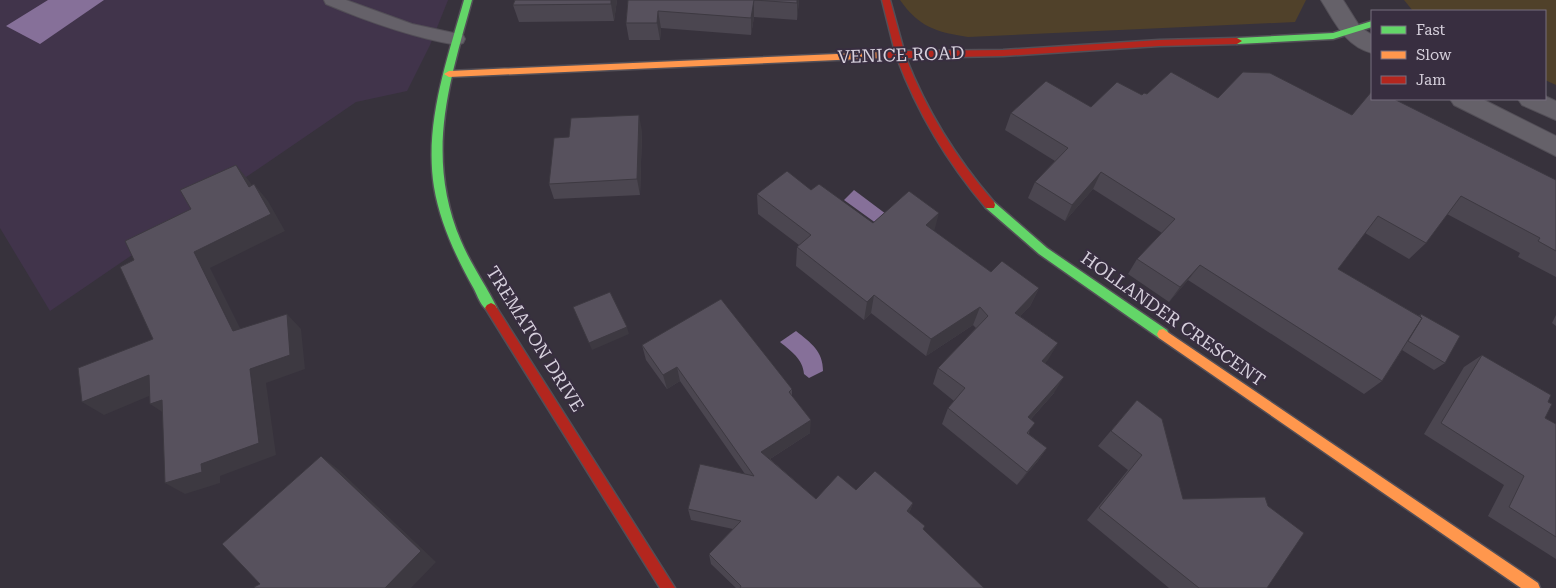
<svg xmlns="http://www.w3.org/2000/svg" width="1556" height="588" font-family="'Roboto Serif',serif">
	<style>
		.built { fill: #41344b }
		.green { fill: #50412a }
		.water { fill: #867099 }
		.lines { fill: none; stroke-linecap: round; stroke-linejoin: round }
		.lane-casing { stroke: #534f57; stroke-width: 2 }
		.street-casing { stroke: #534f57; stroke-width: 2 }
		.fast-casing { stroke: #534f57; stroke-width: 3 }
		.slow-casing { stroke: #534f57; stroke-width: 3 }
		.jam-casing { stroke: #534f57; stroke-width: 3 }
		.lane { fill: #656169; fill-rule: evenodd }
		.street { fill: #656169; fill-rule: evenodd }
		.fast { fill: #63d668; fill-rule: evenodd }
		.slow { fill: #ff974d; fill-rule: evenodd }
		.jam { fill: #b3261e; fill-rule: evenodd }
		.wall { fill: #4b4650 }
		.shaded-wall { fill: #3d3941 }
		.building { fill: #57515d; stroke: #3d3941 }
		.labels { text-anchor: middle; stroke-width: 4; stroke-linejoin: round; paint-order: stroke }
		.street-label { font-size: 18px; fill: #d5cfdb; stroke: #382e40 }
	</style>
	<rect width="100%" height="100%" fill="#37323c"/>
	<path class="built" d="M0,0h448l-18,45 -23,46 -51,11 -306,209 -50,-83z"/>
	<path class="green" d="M900,0h406l-11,22 -327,15c-32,-5 -49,-10 -68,-37z
		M1404,0h152v85l-11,-5v-69h-132z"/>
	<path class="water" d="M48,0h56l-64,44 -34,-18z
		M854,190l36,27 -10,9 -36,-26z
		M796,331c15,12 27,20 27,40l-14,7 -5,-4c-1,-15 -13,-23 -24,-32z"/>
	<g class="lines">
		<defs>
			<path id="lane" d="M324,0h22l66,24 51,11 2,4 -2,4 -6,2c-46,-8 -88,-23 -131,-41z"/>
			<path id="street" d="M1321,0h22l17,27 12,8v18c-27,-7 -37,-31 -51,-53z
				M1545,96l11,5v19l-34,-15 -4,-6h27z
				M1450,99h32l74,37v20l-102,-51z"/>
			<path id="fast" d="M464,0h8c-23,84 -47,156 -11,241 10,24 25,44 36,67l-2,3c-11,4 -17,-14 -21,-22 -18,-32 -34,-66 -40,-102 -10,-63 13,-127 30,-187z
				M1372,21v6l-39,12 -96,5 -5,-3 5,-3 96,-5z
				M990,201l4,1 53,46 120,82 2,4 -2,4 -4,1 -4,-1 -120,-84 -53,-46 -1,-3 1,-3z"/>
			<path id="slow" d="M883,52l5,3 -5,3 -434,19 -5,-3 5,-3z
				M1163,329l375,254 2,5h-19l-362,-250 -2,-4 2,-4z"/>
			<path id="jam" d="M882,0h8l14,51 99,-1 156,-10 78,-2 5,3 -5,3 -78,2 -156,10 -97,2c21,54 50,100 88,144l1,3 -1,3h-8c-39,-46 -68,-94 -89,-150h-14l-5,-3 5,-3h12z
				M491,303l4,2 180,283h-15l-173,-277 -2,-3 2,-3z"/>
		</defs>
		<use href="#lane" class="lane-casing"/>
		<use href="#street" class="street-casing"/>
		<use href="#fast" class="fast-casing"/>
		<use href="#slow" class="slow-casing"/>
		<use href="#jam" class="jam-casing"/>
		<use href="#lane" class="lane"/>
		<use href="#street" class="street"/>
		<use href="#fast" class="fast"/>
		<use href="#slow" class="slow"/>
		<use href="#jam" class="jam"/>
	</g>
	<path class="wall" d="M515,0h102l-3,21 -95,1 -6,-17z
		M628,0h171l-2,20 -43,-3 -3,18 -90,-7 -1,12h-31l-3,-17z
		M1147,94l71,4 134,17 204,65v97l-38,-20 2,-4 -73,-39 -21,29 -17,16 -44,-26 -27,36 81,47 2,-2 24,49 -11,7 -32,-20 -20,31 -18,13 -176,-114 -19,22 -41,-28 9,-15 25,-26 -69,-44 -28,32 -37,-23 7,-16 20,-21 -50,-31 6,-17 80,-6z
		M642,131l-2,64 -86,4 -5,-15z
		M811,190l62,33 61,8 57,41 48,16 -9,18 -10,10 38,27 -13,20 9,30 -23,26 -2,15 18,14 -10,14 -20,23 -75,-61 6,-16 6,-7 -21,-17 5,-16 38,-40 -3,-3 -47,31 -55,-43 -7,7 -68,-54 1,-19 2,-2 -41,-31 -1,-20z
		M1556,315v11l-4,-3z
		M642,345l150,44v7l18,37 -40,26 46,40 40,-9 57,13 -4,10 14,17 61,58h-248l-25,-24 -2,-10 24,-25 -42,-9 -3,-11 57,-35 -65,-93 -13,8 -21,-29z
		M1482,355l66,47 -3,16 11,6v135l-68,-43 16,-31 -80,-51 40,-67z
		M1137,400l46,99 84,89h-98l-82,-68 41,-50 -30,-24z"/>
	<path class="shaded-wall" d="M611,0h6l-3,21 -3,-17z
		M754,0v17l-3,18v-17z
		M797,0h2l-2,20z
		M658,11l3,17 -1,12 -3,-17z
		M639,115l3,16 -2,64 -3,-16z
		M236,165l14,17 13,21 -14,-16z
		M1101,172l-8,17 -28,32 7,-16z
		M254,184l14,17 17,30 -75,37 39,78 -16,-15 -39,-79z
		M939,213l-5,19 -8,-7z
		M1200,265l-12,15 -19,22 11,-15z
		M1039,288l-9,18 -23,24 8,-17z
		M874,295l-3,18 -7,7 3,-18z
		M980,307l-7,18 -47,31 5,-17z
		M287,314l14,15 4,40 -39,14 10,72 -56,21v7l-35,11 -20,-11 36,-19 49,-95z
		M627,327l2,7 -37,16 -3,-7z
		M1058,343l-10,17 -15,17 9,-16z
		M677,367l3,14 -13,8 -4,-14z
		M149,375l19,13 -64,27 -22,-13z
		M1064,377l-10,16 -35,39 9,-15z
		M162,400l8,17 -20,-13z
		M811,420l-1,13 -48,31 -1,-12z
		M1047,448l-10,14 -20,23 10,-13z
		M321,456l18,14 97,92 -25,26h-26z
		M913,503l-4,11 -2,-3z"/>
	<path class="building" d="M515,0h96v4l-98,1z
		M628,0h169v3l-43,-3 -3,18 -93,-7 -1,12h-31z
		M1171,72l47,26 25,-26 27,1 82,42 20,-24v8h22l162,81v71l-18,-10 2,-3 -79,-42 -35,47 -48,-27 -40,53 84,49 -40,63 -182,-116 -20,22 -43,-28 38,-40 -74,-47 -29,33 -37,-23 33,-34 -57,-35 35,-32 45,26 26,-25 25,13 2,-2 3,1z
		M639,115l-2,64 -88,5 5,-46 15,-1 2,-19z
		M236,165l13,22 5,-3 17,30 -77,38 39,79 54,-17 3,41 -40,14 9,74 -58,21 1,8 -37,11 -3,-83 -12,4 -1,-29 -67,27 -4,-34 75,-29 -33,-72 14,-7 -9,-19 66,-32 -11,-19z
		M787,171l24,19 8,-6 54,39 36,-32 30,22 -13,12 65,47 11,-11 37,27 -24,25 43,30 -16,18 22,16 -36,40 7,6 -8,10 20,15 -20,24 -79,-64 17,-20 -27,-20 50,-52 -8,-9 -49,32 -57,-44 -7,7 -70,-55 14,-12 -54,-41z
		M610,292l17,35 -38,16 -16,-36z
		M721,299l71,90 -3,3 22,28 -50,32 55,47 22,-24 18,15 19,-19 38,32 -6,8 18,15 -2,3 61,59h-244l1,-2 -32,-32 32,-33 -53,-12 12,-45 54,12 -77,-109 -14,8 -21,-30z
		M1421,314l39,22 -15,27 -37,-22 14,-23 -2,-1z
		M1482,355l69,40 -3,7 4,2 -7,14 11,6v113l-47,-30 15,-31 -83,-53z
		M1137,400l25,19 21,80 82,-2 3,9 36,27 -37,55h-68l-100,-80 43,-53 -31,-24z
		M321,456l100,95 -36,37h-130l-1,-1 6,-3 -38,-40z"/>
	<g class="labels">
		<g class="street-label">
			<text transform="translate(901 55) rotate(-2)" y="6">VENICE ROAD</text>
			<text transform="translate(1173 319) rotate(35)" y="6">HOLLANDER CRESCENT</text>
			<text transform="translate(535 339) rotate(58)" y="6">TREMATON DRIVE</text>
		</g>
	</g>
	<rect x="1371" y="10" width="175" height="90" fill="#382e40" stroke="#776e7e"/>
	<rect x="1381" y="26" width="25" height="8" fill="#63d668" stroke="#776e7e"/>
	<text x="1416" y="35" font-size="15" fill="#d5cfdb">Fast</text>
	<rect x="1381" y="51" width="25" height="8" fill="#ff974d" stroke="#776e7e"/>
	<text x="1416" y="60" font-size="15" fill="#d5cfdb">Slow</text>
	<rect x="1381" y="76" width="25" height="8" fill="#b3261e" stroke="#776e7e"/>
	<text x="1416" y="85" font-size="15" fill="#d5cfdb">Jam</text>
</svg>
